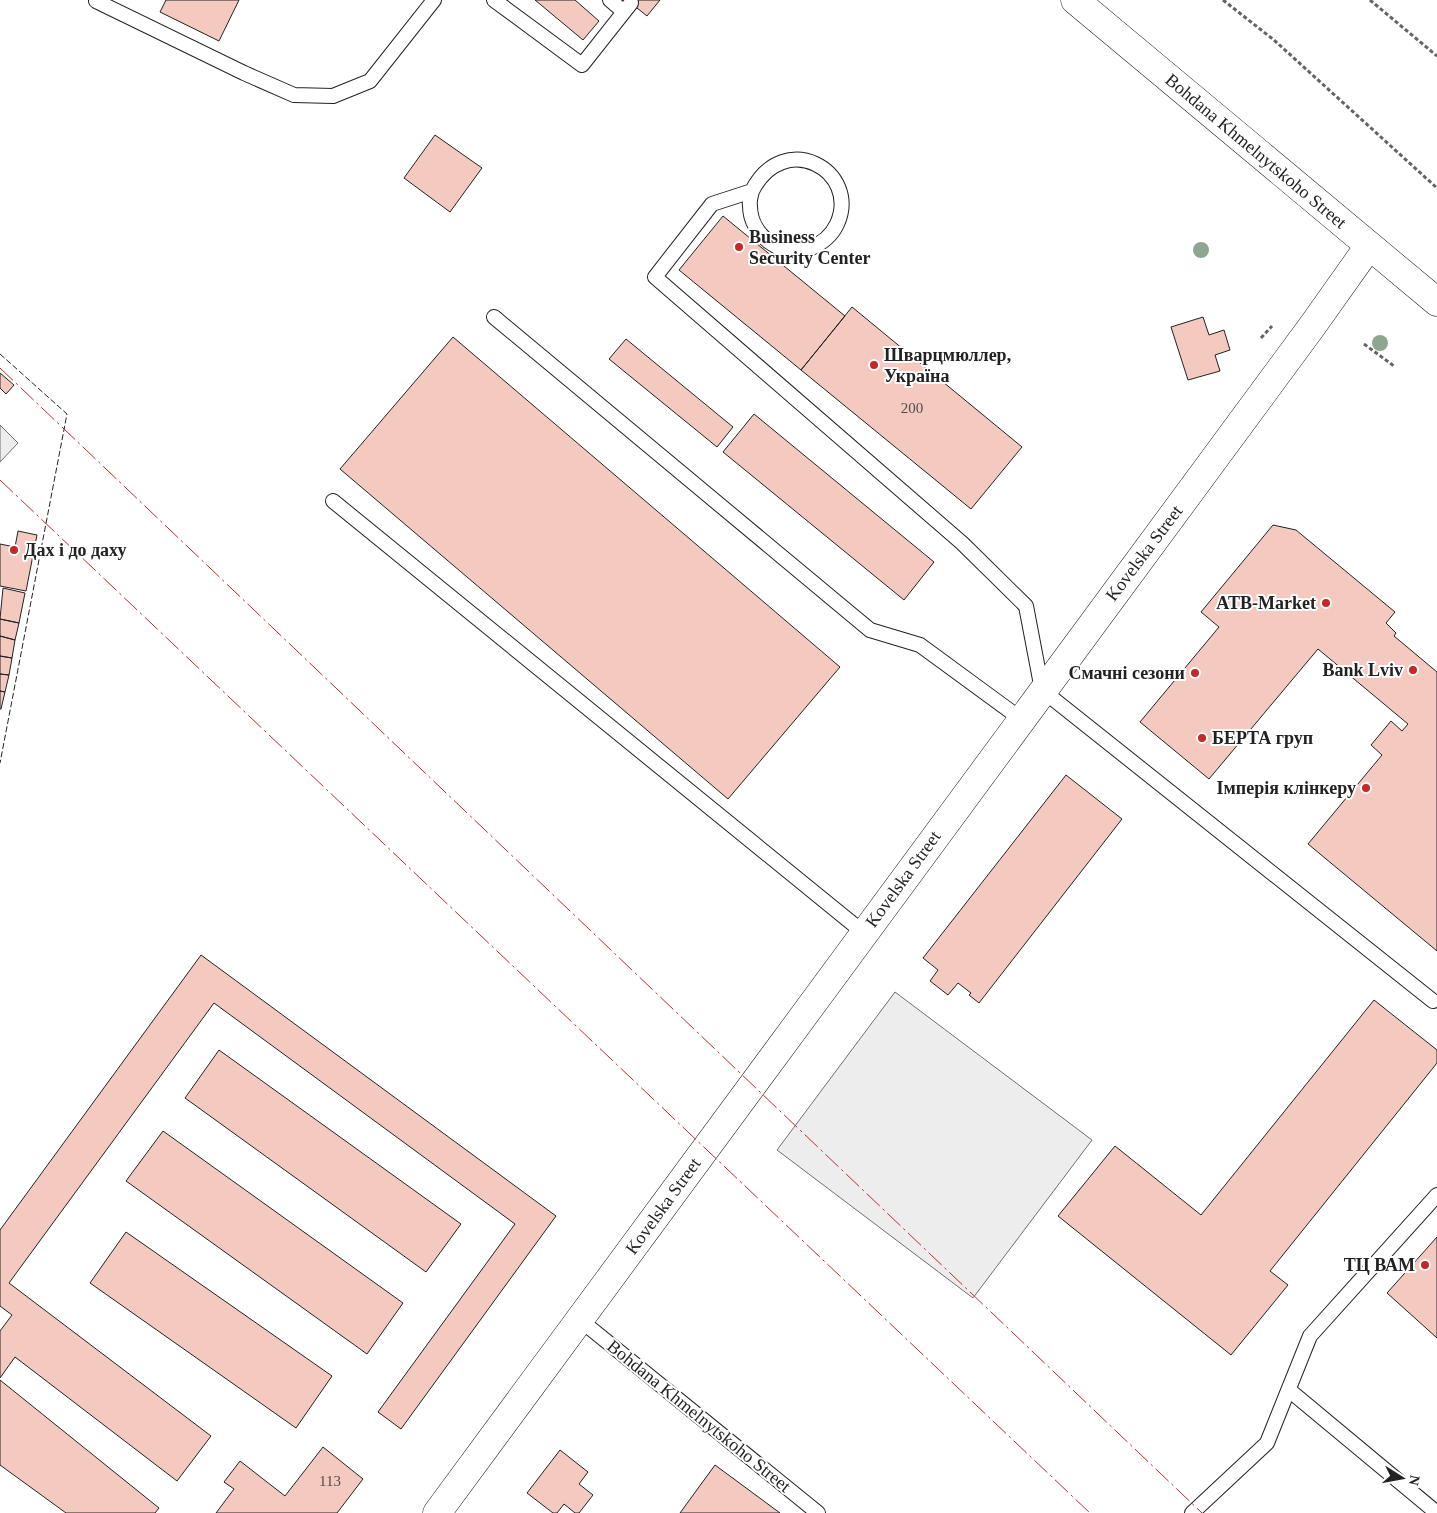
<svg xmlns="http://www.w3.org/2000/svg" width="1437" height="1513" font-family="Georgia,serif">
	<style>
		.parking { fill: #ededed; stroke: #6f6f6f }
		.building { fill: #f3c9c0; stroke: #222 }
		.lines { fill: none; stroke-linecap: round; stroke-linejoin: round }
		.lane-casing { stroke: #222; stroke-width: 16 }
		.street-casing { stroke: #222; stroke-width: 29 }
		.primary-casing { stroke: #222; stroke-width: 29 }
		.path { stroke: #646464; stroke-width: 3; stroke-dasharray: 4 2.5; stroke-linecap: butt }
		.lane { stroke: #fff; stroke-width: 14 }
		.street { stroke: #fff; stroke-width: 28 }
		.primary { stroke: #fff; stroke-width: 28 }
		.fence { stroke: #222; stroke-width: 1; stroke-dasharray: 6 2.5; stroke-linecap: butt }
		.power { stroke: #c62828; stroke-width: 1; stroke-dasharray: 18 4 2.5 4; stroke-linecap: butt }
		.tree { fill: #8da692 }
		.poi-dot { fill: #c62828; stroke: #fff; stroke-width: 2 }
		.labels { text-anchor: middle; stroke-width: 4; stroke-linejoin: round; paint-order: stroke }
		.number-label { font-size: 15px; fill: #564c4a }
		.street-label { font-size: 18px; fill: #222; stroke: #fff }
		.poi-label { font-size: 18px; font-weight: bold; fill: #222; stroke: #fff; text-anchor: end }
	</style>
	<rect width="100%" height="100%" fill="#fff"/>
	<path class="parking" d="M0,425l18,18 -18,19z
		M895,992l197,148 -119,158 -196,-148z"/>
	<path class="building" d="M166,0h73l-20,41 -59,-29z
		M535,0h40l24,21 -16,19z
		M627,0h33l-13,16z
		M435,135l47,33 -32,44 -46,-34z
		M723,216l122,100 -44,54 -122,-100z
		M852,307l170,140 -51,62 -170,-139z
		M1203,317l6,18 15,-5 6,20 -15,5 5,16 -32,9 -17,-53z
		M453,337l387,330 -112,132 -388,-330z
		M626,339l107,88 -16,20 -108,-88z
		M0,373l14,12 -8,9 -6,-6z
		M754,414l180,148 -30,38 -181,-148z
		M1273,525l23,5 99,82 -9,11 10,10 -2,3 43,36v279l-129,-107 74,-89 -11,-10 20,-24 11,10 6,-7 -90,-75 -109,130 -69,-57 79,-95 -18,-15z
		M18,531l19,4 -11,56 -26,-5v-42l15,3z
		M3,588l22,5 -6,30 -19,-4z
		M0,619l19,4 -4,17 -15,-4z
		M0,636l15,4 -3,18 -12,-2z
		M0,656l12,2 -3,17 -9,-1z
		M0,674l9,1 -4,17 -5,-1z
		M0,691l5,1 -4,17h-1z
		M1066,775l56,44 -143,184 -10,-8 2,-2 -13,-10 -10,12 -18,-14 8,-11 -15,-12z
		M201,955l355,261 -155,213 -23,-17 137,-188 -301,-221 -205,280 202,153 -34,45 -162,-124 -15,21v-47l12,-16 -12,-9v-76z
		M1374,1000l63,50v13l-167,208 18,14 -57,70 -173,-139 57,-70 86,69z
		M219,1050l242,174 -35,48 -241,-174z
		M163,1131l240,172 -36,51 -241,-173z
		M126,1232l206,144 -36,52 -206,-145z
		M1437,1237v101l-50,-45z
		M0,1380l159,128 -4,5h-89l-66,-48z
		M323,1447l40,32 -26,34h-121l18,-24 -10,-7 16,-21 45,35z
		M560,1450l28,22 -9,12 14,11 -14,18h-4l-11,-9 -7,9h-4l-26,-20z
		M715,1465l65,48h-100z"/>
	<g class="lines">
		<defs>
			<path id="lane" d="M494,0l88,65 49,-62
				M610,0l14,12
				M96,1l148,72 50,22 39,1 37,-15 64,-81
				M752,191c-1,4 -3,10 -2,15 0,29 31,52 59,43 12,-5 22,-12 28,-25 24,-53 -53,-96 -85,-33l-40,13 -57,73 307,266 64,63 16,84 391,311
				M494,317l376,313 50,15 101,74
				M333,501l531,432
				M579,1319l239,194
				M1289,1390l148,123
				M1192,1513l75,-70 43,-107 127,-141"/>
			<path id="street" d="M437,1513l876,-1188 56,-79"/>
			<path id="primary" d="M1075,0l362,302"/>
		</defs>
		<use href="#lane" class="lane-casing"/>
		<use href="#street" class="street-casing"/>
		<use href="#primary" class="primary-casing"/>
		<path class="path" d="M1223,0l51,40 163,148
			M1370,0l67,56
			M1261,338l11,-12
			M1364,344l30,22"/>
		<use href="#lane" class="lane"/>
		<use href="#street" class="street"/>
		<use href="#primary" class="primary"/>
		<path class="fence" d="M0,354l67,60 -67,349"/>
		<path class="power" d="M0,368l1202,1145
			M0,480l1090,1033"/>
	</g>
	<g class="tree">
		<circle cx="1201" cy="250" r="8"/>
		<circle cx="1380" cy="343" r="8"/>
	</g>
	<g class="poi-dot">
		<circle cx="739" cy="247" r="5"/>
		<circle cx="874" cy="365" r="5"/>
		<circle cx="14" cy="550" r="5"/>
		<circle cx="1326" cy="603" r="5"/>
		<circle cx="1413" cy="670" r="5"/>
		<circle cx="1195" cy="673" r="5"/>
		<circle cx="1202" cy="738" r="5"/>
		<circle cx="1366" cy="788" r="5"/>
		<circle cx="1425" cy="1265" r="5"/>
	</g>
	<g class="labels">
		<g class="number-label">
			<text x="912" y="413">200</text>
			<text x="330" y="1486">113</text>
		</g>
		<g class="street-label">
			<text transform="translate(1256 151) rotate(40)" y="6">Bohdana Khmelnytskoho Street</text>
			<text transform="translate(1144 553) rotate(-53)" y="6">Kovelska Street</text>
			<text transform="translate(903 879) rotate(-54)" y="6">Kovelska Street</text>
			<text transform="translate(663 1206) rotate(-54)" y="6">Kovelska Street</text>
			<text transform="translate(699 1416) rotate(39)" y="6">Bohdana Khmelnytskoho Street</text>
		</g>
		<g class="poi-label">
			<text x="749" y="243" text-anchor="start">Business<tspan x="749" dy="21">Security Center</tspan></text>
			<text x="884" y="361" text-anchor="start">Шварцмюллер,<tspan x="884" dy="21">Україна</tspan></text>
			<text x="24" y="556" text-anchor="start">Дах і до даху</text>
			<text x="1316" y="609">ATB-Market</text>
			<text x="1403" y="676">Bank Lviv</text>
			<text x="1185" y="679">Смачні сезони</text>
			<text x="1212" y="744" text-anchor="start">БЕРТА груп</text>
			<text x="1356" y="794">Імперія клінкеру</text>
			<text x="1415" y="1271">ТЦ ВАМ</text>
		</g>
	</g>
	<g transform="translate(1402 1478) rotate(101)" stroke="#ffffff" stroke-width="4" paint-order="stroke">
	<path d="M0-4L9 19L0 12L-9 19Z" fill="#222222"/>
	<text y="-8" font-size="14" font-weight="bold" text-anchor="middle" fill="#222222">N</text>
	</g>
</svg>
